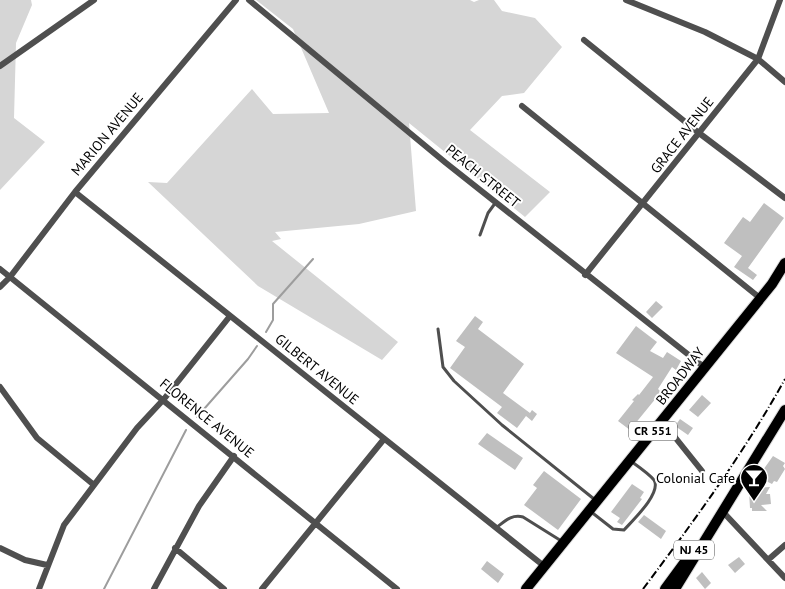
<svg xmlns="http://www.w3.org/2000/svg" width="785" height="589" font-family="'PT Sans',sans-serif">
	<style>
		.green { fill: #d6d6d6 }
		.lines { fill: none; stroke-linecap: round; stroke-linejoin: round }
		.stream { stroke: #9d9d9d; stroke-width: 2 }
		.building { fill: #bfbfbf }
		.primary-casing { stroke: #dbdbdb; stroke-width: 12 }
		.service { stroke: #4f4f4f; stroke-width: 3 }
		.minor { stroke: #4f4f4f; stroke-width: 6 }
		.primary { stroke: #000; stroke-width: 10 }
		.rail { stroke: #000; stroke-width: 2; stroke-dasharray: 8 2.5 1 2.5; stroke-linecap: butt }
		.labels { text-anchor: middle; stroke-width: 4; stroke-linejoin: round; paint-order: stroke }
		.shield { fill: #fff; stroke: #4c4c4c; stroke-width: 1 }
		.shield-label { font-size: 12px; font-weight: bold; fill: #000 }
		.street-label { font-size: 14px; fill: #000; stroke: #fff }
		.poi-label { font-size: 14px; fill: #000; stroke: #fff; text-anchor: end }
	</style>
	<rect width="100%" height="100%" fill="#fff"/>
	<path class="green" d="M0,0h31l1,5 -16,38 -2,75 31,24 -45,48z
		M256,0h214l4,2 5,-2h15l8,11 33,7 27,29 -38,46 -22,3 -32,34 80,62 -25,25 -116,-94 7,88 -57,13 -84,8 6,7 -9,2 126,101 -16,18 -124,-74 -110,-104 19,1 85,-94 21,25 56,-1 -36,-84z"/>
	<g class="lines">
		<path class="stream" d="M266,332l7,-12v-16l40,-45
			M197,417l51,-58 9,-13
			M104,589l82,-159"/>
	</g>
	<path class="building" d="M764,203l20,15 -36,50 9,7 -4,5 -19,-13 8,-11 -18,-13 19,-26 7,5z
		M656,301l7,6 -11,11 -6,-6z
		M475,316l8,6 -5,7 46,35 -21,29 27,20 2,-3 5,4 -5,7 -6,-5 -9,12 -20,-15 5,-6 -52,-39 15,-21 -9,-6z
		M636,326l21,16 -7,9 13,7 4,-6 14,9 -5,9 -4,-3 -14,22 3,3 -31,38 -12,-9 16,-20 -2,-1 6,-6 1,1 14,-18 -37,-24z
		M702,395l9,8 -13,14 -9,-7z
		M680,419l13,9 -5,7 -13,-9z
		M487,433l36,25 -8,12 -37,-26z
		M773,456l12,7 -2,3 2,3 -8,13 -3,-1 -2,3 -14,-7z
		M544,471l37,28 -23,31 -34,-25 13,-17 -4,-3z
		M632,484l12,8 -4,6 2,1 -20,26 -5,-3 3,-4 -9,-6z
		M770,487l-4,7h4l1,10 -10,1 6,6h-15v-3h-2l-1,-16h4v-4z
		M644,515l22,16 -5,8 -23,-17z
		M739,557l6,7 -10,9 -7,-8z
		M487,561l17,13 -6,9 -17,-14z
		M702,572l9,11 -6,6 -9,-11z"/>
	<g class="lines">
		<defs>
			<path id="primary" d="M526,589l246,-305 13,-21
				M665,589l22,-30
				M675,589l110,-179"/>
		</defs>
		<use href="#primary" class="primary-casing"/>
		<path class="service" d="M480,235l8,-22 8,-11
			M438,329l5,38 11,14 48,44 92,74
			M590,511l23,18 11,1c8,-9 38,-37 30,-50 -5,-6 -15,-13 -22,-18
			M497,527c8,-6 15,-13 26,-10l40,25"/>
		<path class="minor" d="M249,0l197,163 258,204
			M626,0l79,32 53,27 27,23
			M584,40l115,93 86,65
			M0,66l94,-66
			M522,106l238,192
			M75,192l469,374
			M0,269l397,320
			M585,275l173,-216 22,-59
			M0,287l10,-10 65,-85 161,-192
			M0,387l37,51 57,47
			M662,421l40,50
			M723,512l62,66
			M0,548l25,12 22,5
			M175,548l49,41
			M769,559l16,-14
			M39,589l25,-64 73,-97 27,-29 66,-83
			M154,589l45,-83 35,-50
			M262,589l122,-150"/>
		<use href="#primary" class="primary"/>
		<path class="rail" d="M643,589c51,-68 101,-136 142,-210"/>
	</g>
	<defs>
		<symbol id="bar-pin" viewBox="-11 -11 22 30"><path d="M0 17L-7.5 6A9.5 9.5 0 1 1 7.5 6Z" fill="#000" stroke="#fff"/><path d="M-6-5H6L.8 .8V4.5H3.5V6h-7V4.5H-.8V.8Z" fill="#fff"/></symbol>
	</defs>
	<g fill-rule="evenodd">
		<use href="#bar-pin" x="738" y="462" width="32" height="43"/>
	</g>
	<g class="labels">
		<g class="shield">
			<rect x="629" y="421.5" width="48" height="19" rx="4"/>
			<rect x="674" y="540.5" width="40" height="19" rx="4"/>
		</g>
		<g class="shield-label">
			<text x="653" y="435">CR 551</text>
			<text x="694" y="554">NJ 45</text>
		</g>
		<g class="street-label">
			<text transform="translate(107 134) rotate(-50)" y="5">MARION AVENUE</text>
			<text transform="translate(682 135) rotate(-52)" y="5">GRACE AVENUE</text>
			<text transform="translate(483 176) rotate(39)" y="5">PEACH STREET</text>
			<text transform="translate(317 369) rotate(39)" y="5">GILBERT AVENUE</text>
			<text transform="translate(680 376) rotate(-52)" y="5">BROADWAY</text>
			<text transform="translate(207 418) rotate(39)" y="5">FLORENCE AVENUE</text>
		</g>
		<g class="poi-label">
			<text x="735" y="483">Colonial Cafe</text>
		</g>
	</g>
</svg>
